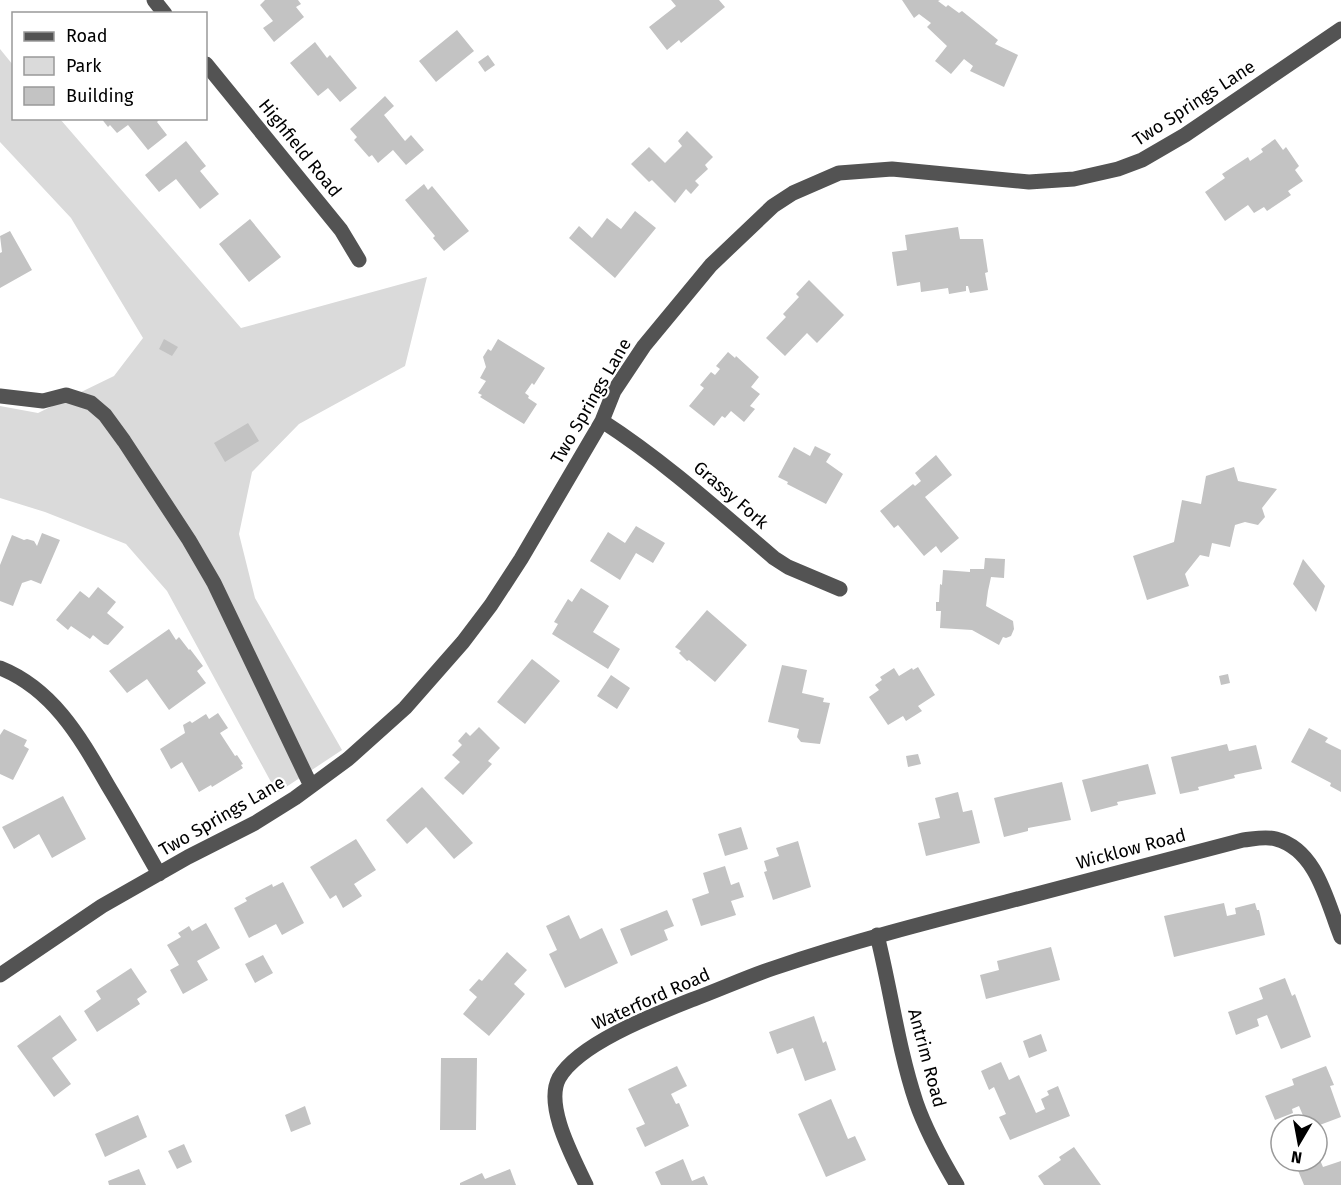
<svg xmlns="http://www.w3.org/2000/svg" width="1341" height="1185" font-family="'Fira Sans',sans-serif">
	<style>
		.green { fill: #dadada }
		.building { fill: #c3c3c3 }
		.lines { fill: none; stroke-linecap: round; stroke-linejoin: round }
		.minor { stroke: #535353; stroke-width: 15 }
		.labels { text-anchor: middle; stroke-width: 4.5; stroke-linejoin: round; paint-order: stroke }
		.street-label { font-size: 18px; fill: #000; stroke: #fff }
	</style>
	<rect width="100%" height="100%" fill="#fff"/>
	<path class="green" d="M0,49l13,16 1,53 46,1 181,209 186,-51 -22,89 -106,58 -47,48 -13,62 16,64 87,152 -65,43 -110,-202 -41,-47 -81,-32 -45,-14v-92l38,7 76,-37 29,-38 -72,-120 -71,-76z"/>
	<path class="building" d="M265,0h33l3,4 -5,3 8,10 -30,25 -11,-14 10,-7 -13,-16z
		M671,0h48l6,7 -44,36 -2,-3 -12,10 -18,-23 27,-21z
		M902,0h38l-2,1 8,6 2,-2 11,8 3,-2 36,29 -3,4 23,11 -14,32 -34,-16 3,-5 -9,-7 -13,15 -16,-13 12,-15 -20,-19 4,-4 -12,-9 -5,4z
		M457,30l17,21 -38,31 -17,-21z
		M315,42l12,16 3,-3 27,33 -17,14 -12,-14 -10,8 -28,-33z
		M488,55l7,10 -10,7 -7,-10z
		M385,96l9,10 -10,9 21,26 6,-6 13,15 -18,15 -13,-15 -15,13 -6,-8 -3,2 -15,-17 3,-3 -7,-8z
		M101,118h60l-4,4 10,13 -19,15 -20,-25 -11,8 -7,-8 -2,2z
		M687,131l26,26 -8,8 3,4 -13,12 4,4 -8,9 -5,-5 -11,14 -23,-23 -3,2 -18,-18 18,-17 16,16 17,-17 -4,-5z
		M1275,139l8,11 3,-3 13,19 -4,4 8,11 -15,10 3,4 -24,16 -3,-4 -10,6 -6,-8 -23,16 -20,-29 20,-14 -3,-4 26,-17 2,4 13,-9 -2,-3z
		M186,141l20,25 -6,5 19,23 -19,15 -24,-30 -17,13 -14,-17z
		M424,184l4,6 4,-4 37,45 -25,20 -11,-13 2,-2 -30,-36z
		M635,211l21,17 -41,50 -46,-40 10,-12 13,12 15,-20 14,11z
		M250,219l31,38 -32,25 -30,-38z
		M958,227l2,12h23l5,33 -3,1 3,17 -18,3 -2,-7h-2v5l-17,3 -1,-6 -27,4 -1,-10 -23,4 -5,-34 15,-2 -2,-15z
		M10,231l22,39 -32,18v-35l2,-1 -2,-16z
		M809,280l35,35 -27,28 -10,-10 -22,23 -19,-18 20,-21 -3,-3 16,-17 -3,-3z
		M164,339l14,8 -6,9 -13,-7z
		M498,339l47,29 -11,17 -2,-2 -7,10 4,3 -1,2 9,6 -13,20 -44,-27 2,-2 -4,-2 8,-12 -6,-3 6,-11 -3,-10 5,-8 3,2z
		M728,352l7,6 1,-2 23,21 -8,10 9,7 -10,12 5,3 -11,13 -13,-11 -6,7 -3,-2 -8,10 -25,-20 15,-18 -4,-3 11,-13 4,3 5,-6 -4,-3z
		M248,423l11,18 -34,21 -11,-19z
		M815,446l16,8 -5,8 17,12 -17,30 -39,-20 1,-2 -10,-5 16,-30 16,9z
		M936,455l16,20 -27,22 34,41 -18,15 -5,-7 -12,10 -26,-31 -4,3 -14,-17 33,-27 2,2 6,-5 -6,-8z
		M1234,467l4,14 39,8 -15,19 3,9 -7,8 -13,-3 -10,3 -5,22 -18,-4 -3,14 -9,-2 -15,19 4,12 -42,14 -14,-44 41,-14 8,-42 19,4 5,-28z
		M636,526l29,17 -12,20 -17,-10 -16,27 -30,-19 18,-29 17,11z
		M42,533l18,7 -19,44 -10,-4 -9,3 -9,23 -13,-5v-36l12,-30 12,5 3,-1 7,2 3,5z
		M985,558l20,1 -1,19 -13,-1 -3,14 -2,15 27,15 1,8 -3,7 -5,2 -3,-1 -4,8 -27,-15 -32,-2 1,-17h-5v-9h3l1,-18 2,1 1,-15 27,2v-3h14z
		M1303,559l22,27 -9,26 -23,-28z
		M98,587l18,15 -9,11 17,14 -16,18 -4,-1 -11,-9 -3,4 -19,-13 -3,4 -12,-10 24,-29 9,7z
		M581,588l28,18 -16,26 27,17 -12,20 -56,-35 6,-10 -4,-2 14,-23 4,3z
		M707,610l40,35 -32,37 -26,-22 -2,1 -8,-8 2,-2 -6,-4z
		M169,629l7,11 3,-3 10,13 1,-1 13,17 -6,5 9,12 -37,27 -22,-31 -20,14 -18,-22z
		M532,659l28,22 -35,43 -28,-22z
		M782,665l25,5 -5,23 22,5 -1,4 7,1 -10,41 -19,-2 -4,-5 2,-8 -31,-7z
		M918,667l17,28 -17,11 4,5 -16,10 -3,-5 -15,9 -19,-28 10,-7 -4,-5 7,-5 -2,-3 14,-9 5,8 13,-8 1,2z
		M1228,674l2,9 -9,2 -2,-9z
		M611,675l19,13 -13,21 -20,-13z
		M218,713l10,15 -8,5 15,23 2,-1 6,9 -2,1 2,3 -31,19 -1,-2 -12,7 -17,-30 -11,7 -11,-20 25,-16 -2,-8 7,-4 2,2 14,-9 3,5z
		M479,727l21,21 -12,13 4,3 -29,31 -19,-17 16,-16 -8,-7 10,-10 -4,-4 8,-9 4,4z
		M1309,728l19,10 -3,4 16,8v42l-11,-6 1,-3 -40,-21z
		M4,729l23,11 -3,6 5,3 -16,31 -13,-6v-39z
		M1227,744l2,7 27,-6 6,24 -28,6 1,3 -37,9 1,3 -19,4 -9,-37z
		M918,754l3,10 -13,3 -2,-11z
		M1148,764l8,30 -39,8 1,3 -27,7 -9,-32z
		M1062,782l9,38 -43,8v3l-24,6 -10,-39z
		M422,787l51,56 -19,16 -28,-32 -19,17 -21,-24z
		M958,792l5,20 9,-2 8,33 -54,13 -8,-33 22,-5 -5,-20z
		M63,796l23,43 -34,19 -13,-24 -25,15 -12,-22z
		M741,827l7,22 -23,7 -7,-22z
		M356,839l20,31 -22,14 8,12 -19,12 -7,-13 -6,4 -20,-32z
		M798,841l13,46 -38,13 -9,-28 3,-1 -3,-10 15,-5 -3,-8z
		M725,866l6,19 8,-3 5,15 -13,4 5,14 -35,11 -9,-27 17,-6 -6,-20z
		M283,882l21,41 -22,12 -6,-11 -27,14 -15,-30 13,-7 -2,-3 27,-14 1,3z
		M1224,903l3,13 9,-2 -1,-6 20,-5 2,7h2l6,25 -91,22 -10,-41z
		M667,910l7,16 -10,4 4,10 -37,16 -11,-27z
		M569,915l11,24 22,-11 16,35 -53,25 -16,-34 8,-4 -11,-24z
		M206,923l14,25 -23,13 11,19 -25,14 -13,-24 9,-5 -12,-20 14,-8 -3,-4 11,-7 3,5z
		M1051,947l9,33 -74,19 -6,-24 19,-5 -2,-9z
		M507,952l20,18 -13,14 11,10 -36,42 -26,-22 14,-17 -8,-7 10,-11 3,2z
		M263,955l10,18 -18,10 -10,-19z
		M131,968l16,24 -10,7 3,5 -43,28 -13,-21 17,-12 -5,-8z
		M1285,978l7,18 3,-2 16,43 -30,12 -14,-34 -10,4 2,7 -23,9 -8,-23 35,-13 -4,-11z
		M60,1015l17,25 -25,18 19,26 -17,13 -37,-51z
		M814,1016l9,27 3,-2 10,29 -31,11 -12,-33 -16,6 -8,-22z
		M1041,1034l6,17 -18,7 -6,-17z
		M441,1058h36l-1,72h-36z
		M1001,1062l8,18 10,-5 17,38 9,-4 -4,-10 8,-4 -2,-4 11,-5 12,30 -60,24 -11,-23 7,-3 -12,-27 -5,3 -8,-19z
		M677,1066l10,20 -16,8 5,10 3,-1 10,23 -44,21 -9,-19 9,-4 -17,-35z
		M1326,1066l8,19 -4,1 11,31 -24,9 -10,-1 -8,-19 -7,3 1,4 -18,7 -10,-24 29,-11 -2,-6z
		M831,1099l17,40 7,-3 11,24 -40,17 -28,-63z
		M305,1106l6,18 -20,8 -6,-17z
		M138,1115l9,22 -42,20 -10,-23z
		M184,1144l8,18 -15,7 -9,-18z
		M1074,1147l27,38h-57l-6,-9 23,-16 -2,-3z
		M683,1159l9,22 12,-5 4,9h-47l-6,-13z
		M1320,1160l3,7 18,-6v24h-37l-7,-17z
		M139,1169l7,16h-37l-1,-4z
		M510,1169l6,16h-56v-2l22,-10 3,6z"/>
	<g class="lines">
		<path class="minor" d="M154,0l11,14
			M206,64l135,166 18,30
			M0,396l43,5 23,-6 25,8 14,12 19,26 65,99 25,43 97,203
			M602,421c62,40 116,89 172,137l14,9 52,22
			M0,668c55,22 82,73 110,121 17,28 33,57 49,85
			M877,935c14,56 21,113 39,167 10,29 25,56 41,83
			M0,975l102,-69 86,-49 67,-34 40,-25 53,-39 57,-51 58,-66 28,-37 30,-46 81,-138 12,-30 30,-45 67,-81 62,-59 20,-13 46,-20 53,-4 137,13 45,-3 44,-10 24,-9 43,-25 156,-106
			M586,1185c-12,-26 -42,-79 -27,-107 20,-35 97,-64 135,-79 27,-10 53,-22 80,-31 76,-26 154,-46 232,-66 79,-21 158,-41 237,-62 11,-1 22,-4 33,-1 41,11 51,63 65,98"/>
	</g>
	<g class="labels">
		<g class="street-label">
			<text transform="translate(1194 103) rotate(-33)" y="6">Two Springs Lane</text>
			<text transform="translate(300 148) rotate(51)" y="6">Highfield Road</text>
			<text transform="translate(591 401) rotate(-60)" y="6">Two Springs Lane</text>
			<text transform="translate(731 495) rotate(41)" y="6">Grassy Fork</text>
			<text transform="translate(222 816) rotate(-30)" y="6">Two Springs Lane</text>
			<text transform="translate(1131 849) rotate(-15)" y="6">Wicklow Road</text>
			<text transform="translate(651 999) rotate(-24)" y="6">Waterford Road</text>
			<text transform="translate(927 1058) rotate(75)" y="6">Antrim Road</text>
		</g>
	</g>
	<rect x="12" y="12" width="195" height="108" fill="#ffffff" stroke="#999999" stroke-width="1.5"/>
	<rect x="24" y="32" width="30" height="9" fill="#535353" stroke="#999999" stroke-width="1.5"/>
	<text x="66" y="42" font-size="18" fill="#000000">Road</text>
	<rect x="24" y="57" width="30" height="18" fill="#dadada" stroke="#999999" stroke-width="1.5"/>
	<text x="66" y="72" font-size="18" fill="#000000">Park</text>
	<rect x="24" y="87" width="30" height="18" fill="#c3c3c3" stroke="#999999" stroke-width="1.5"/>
	<text x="66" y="102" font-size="18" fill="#000000">Building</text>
	<g transform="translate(1299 1143) rotate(190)"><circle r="28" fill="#ffffff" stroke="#999999" stroke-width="1.5"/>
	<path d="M0-4.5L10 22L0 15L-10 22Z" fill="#000000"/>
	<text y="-9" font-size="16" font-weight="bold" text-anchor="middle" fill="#000000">N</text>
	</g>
</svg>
